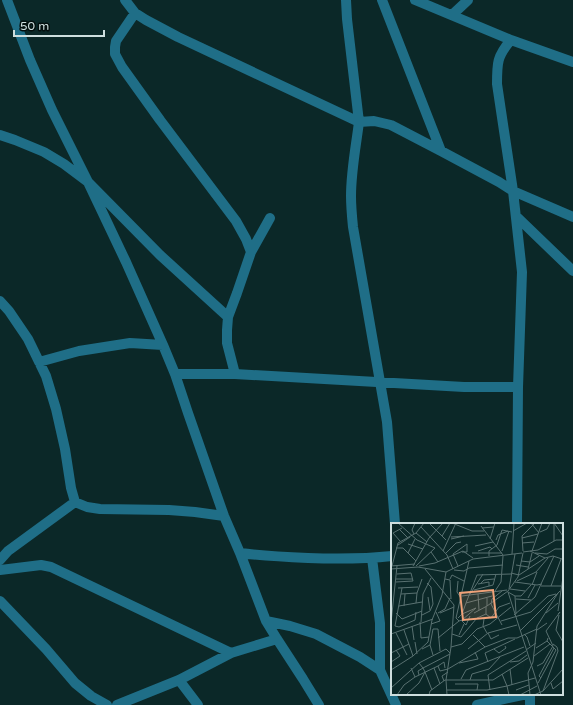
<svg xmlns="http://www.w3.org/2000/svg" width="573" height="705" font-family="'Varela Round',sans-serif">
	<style>
		.lines { fill: none; stroke-linecap: round; stroke-linejoin: round }
		.minor { stroke: #1f6e87; stroke-width: 10 }
		.inset-road { fill: none; stroke: #597171; stroke-width: 1 }
		.view { fill: #f0a279; fill-opacity: 0.15; stroke: #f0a279; stroke-width: 2 }
		.inset-edge { fill: none; stroke: #cedede; stroke-width: 2 }
	</style>
	<rect width="100%" height="100%" fill="#0b2828"/>
	<g class="lines">
		<path class="minor" d="M7,0l23,60 22,50 36,72 72,73 68,62 9,-24 14,-41 -5,-13 -10,-18 -76,-101 -38,-53 -7,-13v-7l1,-6 19,-28
			M125,0l10,13 11,7 32,17 181,85
			M346,0l1,19 12,103
			M382,0l59,151
			M415,0l96,40 62,22
			M452,15l16,-15
			M511,40c-14,16 -14,23 -14,44l16,107 9,81 -4,115 -1,137
			M0,135l15,5 29,12 20,12 24,18 38,80 37,83 12,29 13,39 36,103 16,37c23,3 45,4 68,5 28,1 56,1 84,-2
			M516,216l57,55
			M251,252l19,-34
			M0,301l9,10 19,28 18,37 10,33 9,40 6,39 4,14 12,5 13,2 69,1 26,2 29,4
			M228,317l-1,13v13l8,31
			M39,362l40,-11 51,-8 33,2
			M175,374h60l229,13h54
			M395,524l-8,-102 -34,-195c-1,-10 -2,-21 -2,-31 0,-25 5,-50 8,-74l15,-1 17,4 50,26 58,31 14,9 60,26
			M240,553l26,68 11,18 26,40 16,26
			M372,558l8,65v47
			M0,560l8,-9 67,-49
			M0,570l41,-5 10,2 180,86
			M0,601l46,48 29,34 16,13 16,9
			M266,621l24,5 26,8 44,23 20,13 16,35
			M179,680l19,25
			M530,694v11
			M117,705l62,-25 52,-27 46,-14
			M477,705l50,-11"/>
	</g>
	<g transform="translate(391 523)">
		<rect width="172" height="172" fill="#0b2828"/>
		<path class="inset-road" d="M7,0l19,17 18,8M38,0l17,17M61,0l20,8h12M140,0l8,10M163,0l9,13M163,1v17M90,3l22,29M30,4l26,28 6,14M91,5l12,-1M8,6l9,9M122,8l14,-8M149,9l7,-3 3,-6M25,10l11,9M23,11l-2,-4 3,-7M51,13l8,-13M60,14l35,-2M131,15l16,-4M60,16l13,-3M99,16l5,-16M105,17l2,-5 10,-4M9,18l-7,-8 9,-5M131,20l12,-1M17,21l15,5M7,22l12,-8M84,23l18,-4M5,25h7l13,13M52,28l12,-26M87,28l12,-4 2,2M111,28l7,-20M132,28l-1,-15 13,-13M139,28l15,7 8,-2 9,3M141,28l10,-28M40,29l7,10M132,29l15,-2 18,-10h7M17,30l7,-14M55,30l10,-10 5,-1M81,30h30M144,30l12,1 8,-5h8M121,31l2,-31M98,33v-5l8,-6 5,-15 10,2M130,38l9,1 9,-6M125,42l12,2M0,43l24,-2M1,43l6,-23 18,-10 8,-10M22,43l16,-28 14,-15M25,43l19,-18M28,43l16,-3 28,-12 10,7M67,43l-5,-12 14,-10v8h-5M0,46l27,-2 28,5 27,-13 49,-6M34,46l29,36 -3,42M137,46l4,-16M63,47l10,1 5,-3 34,-3M120,50l8,2 26,-17M5,56h17M54,56l5,1 1,19M59,56l2,-4 12,6M67,58l-1,11 4,6M126,58l19,-9 12,-14M5,59l17,-1 -2,-8 -14,1M124,59l22,3 5,-1M90,60l3,-3 10,-1M87,61l11,-2v4M141,62l5,-13M150,63h20M160,63l10,-27M7,65l20,-1M11,65l-7,38 4,1 16,-7 1,-8M118,66l6,-35M119,66l15,2M83,67l19,-5 3,-11M104,68l6,-9 2,-26M117,68l10,-14 5,-24M117,69l33,103M117,69l7,4 1,18M10,71l16,-1M79,71l13,-20M87,71l1,16M71,73l45,-6M101,73l-26,7 11,-28 34,-1M124,73h6l10,-11M37,74l2,13M137,75l7,-13M125,76l15,1M25,80l1,-10 5,-14M100,81l11,21M100,81l1,-5 10,-8M8,83l23,-4M13,83l1,-12M96,83l21,-15M167,88l5,-34M5,90l6,6 20,-8M47,90l7,-4 5,-11M49,90l14,-6M83,90l13,-7v-8M155,90l12,-10M71,91l14,-6 -14,12 -3,1 -3,-3 13,-57M95,91l5,4 8,-11 11,-4M31,92l8,-4 3,-7 -2,-17 -4,-4M123,92l21,-18 19,-41M168,92l-3,15 7,12M67,95l4,-4 4,-11M93,96l-1,7 4,7M70,97l5,5 4,-9M110,98l30,-9 17,-16 8,-2M29,99l1,16 8,-1M30,99l2,-28 8,-16M0,100l6,-57M40,101l9,-3 -4,-9M21,103l2,14M42,106h5l2,22M13,107l9,26 15,-14 4,-22 10,-25 4,-23M146,107l10,-7M129,108l40,-40M5,110l11,22M97,110l3,6 8,-4M0,111l42,-15M61,111l9,3 16,-19 9,-4v-7M133,111l3,3 3,9M68,112l5,-11M82,112l12,12M47,115l21,-17M24,119l2,12M39,122l3,-16M145,125l11,-7M31,126l8,-4 3,10M77,126l20,-16 29,-8M103,126l5,4 7,-5 -1,-2M135,127l10,-7M0,130l18,-9M59,130l-4,-4 -27,14 4,5 27,-14M143,133l16,-12M0,139l9,-6 -4,-6M97,139l-3,-9 30,-14M119,139l9,-1 8,-6M68,140l19,-4 -3,-7M47,143l6,-4 1,6M146,143l6,-3 10,-17 -7,-15 14,-19 -2,2M43,145l6,16M119,146l2,16M0,147l22,-14M34,149l7,18M111,151l5,12 28,-8M24,154l23,-11 2,5 8,-2 37,-22 23,-9h9l20,-9M150,155l-2,-2 15,-28M70,156l5,-9 58,-23M55,157l5,-33 11,-3 15,-15 13,-5 21,-17M55,157l1,15M79,157l2,-6 17,-5 11,-12M53,158l-2,-5 6,-4M147,160l18,-33 -9,-9 1,-3M160,160l2,6 10,-8M64,161h23l-1,6M0,165l28,-25M56,167h40l20,-4 2,9M99,167l-2,-15 38,-24M125,167l13,-5M152,168l15,-40 -1,-4 -4,-3M6,172l7,-10 11,-8 -4,-9M15,172l13,-12 6,-11 -2,-4 -5,3 1,4M38,172l1,-4 15,-11h48l35,-22M129,172l17,-9M139,172l-2,-22 5,-11 4,-36 21,-33M143,172l9,-4 20,-22"/>
		<path class="view" d="M102,67l3,27 -33,3 -3,-27z"/>
		<rect width="172" height="172" class="inset-edge"/>
	</g>
	<path d="M14 30v6h90v-6" fill="none" stroke="#cedede" stroke-width="2"/>
	<text x="20" y="30" font-size="12" fill="#cedede" stroke="#040f0e" stroke-width="3" paint-order="stroke">50 m</text>
</svg>
